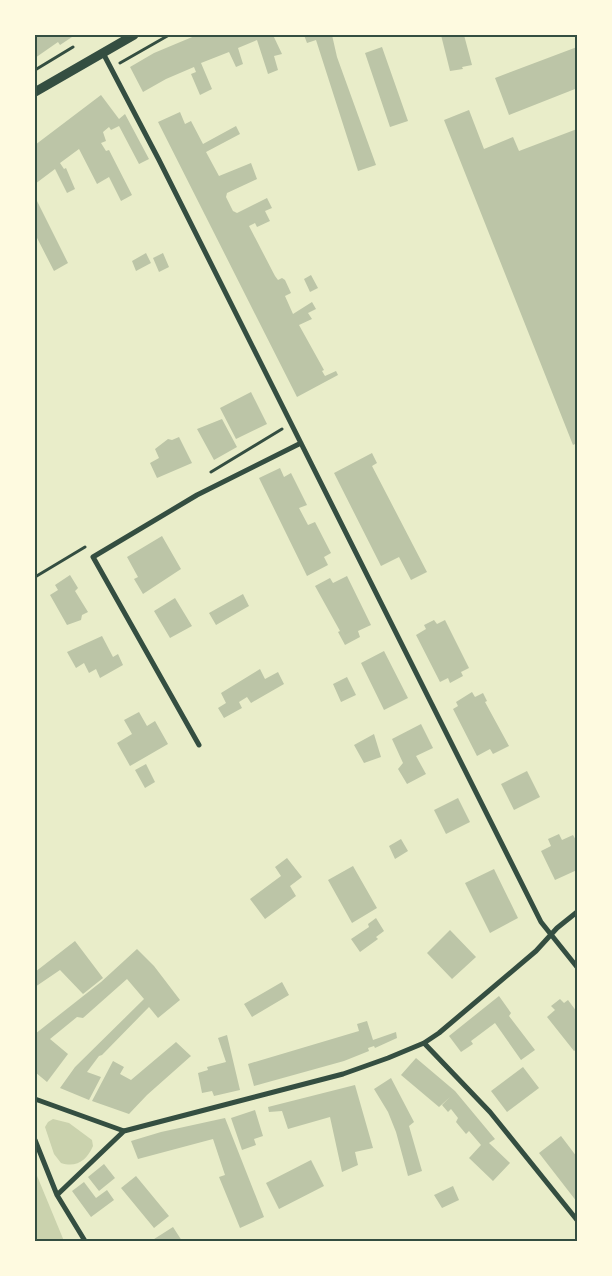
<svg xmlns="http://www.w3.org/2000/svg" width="612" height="1276" font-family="'Public Sans',sans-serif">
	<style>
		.green { fill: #cad2ad }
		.building { fill: #bcc5a7 }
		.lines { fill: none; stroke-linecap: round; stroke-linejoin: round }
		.path { stroke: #344e41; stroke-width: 3 }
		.minor { stroke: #344e41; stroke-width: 5 }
		.tertiary { stroke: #344e41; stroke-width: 9 }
		.neatline { fill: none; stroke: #344e41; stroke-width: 2 }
	</style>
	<rect width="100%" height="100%" fill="#e9edc9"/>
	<path class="green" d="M53,1119l16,4 23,17 1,6c-6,14 -16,22 -32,17l-7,-9 -9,-27 3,-5z
		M35,1171l29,70h-29z"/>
	<path class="building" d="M35,35h40l-15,10 -2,-3 -23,16z
		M197,35h76l9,19 -8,2 4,14 -10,4 -11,-34 -19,8 5,16 -7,3 -7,-15 -28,11 11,26 -12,6 -9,-21 5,-2 -2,-5 -28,12 -23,13 -13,-25 24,-14z
		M304,35h28l5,22 39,108 -18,6 -42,-131 -9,3z
		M441,35h23l8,30 -10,2 1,2 -13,2z
		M382,47l26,74 -18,6 -25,-74z
		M577,47v47l-2,-5 -66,26 -14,-37z
		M101,95l18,24 6,-5 24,45 -10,5 -20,-38 -8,4 -2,-3 -6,5 3,9 -5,2 5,8 3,-1 23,45 -11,6 -12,-24 -12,7 -18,-35 -19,14 4,6 2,-1 9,21 -8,4 -12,-24 -20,15v-39z
		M469,110l15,39 29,-12 6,14 58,-22v314l-4,2 -129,-325z
		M180,112l5,12 6,-3 12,23 33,-18 4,8 -34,18 13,24 32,-13 6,16 -30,14 -1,4 7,14 4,2 30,-15 5,10 -7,3 5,10 -13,6 -2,-4 -6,3 26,50 3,4 4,-2 3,2 6,13 -6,3 8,18 19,-12 4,7 -8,4 4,6 -13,6 25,45 -2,1 3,5 11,-5 2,4 -41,22 -139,-275z
		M35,197l33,66 -14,8 -19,-37z
		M146,253l5,10 -15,8 -4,-10z
		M163,253l6,14 -10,5 -6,-14z
		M311,275l7,13 -8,4 -6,-13z
		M251,392l16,32 -31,15 -16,-31z
		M222,419l15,28 -23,13 -17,-31z
		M179,437l13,26 -35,15 -7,-15 9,-5 -4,-9 13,-10 4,1z
		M372,453l5,10 -5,3 55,106 -16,8 -12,-23 -18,9 -47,-93z
		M280,468l4,9 7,-4 16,32 -8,3 9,17 7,-3 16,31 -7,4 4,8 -21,11 -48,-98z
		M162,536l19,33 -38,25 -9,-15 4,-2 -11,-20z
		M70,575l8,13 -3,3 13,21 -6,3 -1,5 -14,5 -17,-30 8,-5 -3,-5z
		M347,576l24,49 -13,6 2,6 -15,8 -7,-13 2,-1 -25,-45 15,-8 3,5z
		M243,594l6,12 -33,19 -7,-12z
		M175,598l17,28 -22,12 -16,-27z
		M434,620l3,4 8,-4 24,48 -8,4 2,4 -13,7 -2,-5 -8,4 -24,-47 10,-6 -2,-4z
		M102,636l11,21 5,-3 5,11 -23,13 -4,-9 -7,4 -5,-10 -8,5 -9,-16z
		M384,651l24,47 -24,12 -23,-47z
		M260,669l5,10 13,-7 6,12 -33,19 -4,-6 -8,5 3,6 -18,10 -6,-10 8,-5 -5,-10z
		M347,677l9,18 -15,7 -8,-18z
		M472,692l3,5 8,-4 4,8 -2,1 24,44 -16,8 -3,-5 -13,7 -24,-47 5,-3 -2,-4z
		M139,712l8,14 8,-5 13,23 -38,22 -13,-23 15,-9 -8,-14z
		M421,724l12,24 -17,8 10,18 -19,10 -9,-15 5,-6 -11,-24z
		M374,734l7,23 -17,6 -10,-18z
		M146,764l9,18 -10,6 -10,-18z
		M527,771l13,26 -26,13 -13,-26z
		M458,798l12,24 -24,12 -12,-24z
		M559,834l3,6 11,-5 4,7v28l-22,10 -14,-29 10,-5 -3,-7z
		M401,839l7,12 -13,8 -6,-13z
		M287,858l15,19 -12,9 6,10 -31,23 -15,-20 31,-23 -6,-9z
		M353,866l24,42 -25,15 -24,-43z
		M494,869l24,49 -28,15 -25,-50z
		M376,918l8,13 -8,6 2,2 -18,13 -9,-13 18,-12 -1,-3z
		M450,930l26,27 -24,22 -25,-26z
		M75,941l28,37 -20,16 -23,-24 -25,17v-15z
		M137,949l17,17 26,34 -22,18 -9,-11 -47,48 -3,1 -12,16 14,5 -12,23 -29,-12 15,-21 69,-68 -17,-20 -44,39 -6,-1 -27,22 18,15 -21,28 -12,-10v-38l66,-52z
		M282,982l7,13 -37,22 -8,-13z
		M499,996l12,17 -2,3 26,34 -14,10 -26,-37 -24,18 2,3 -12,8 -12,-16z
		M560,999l4,4 4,-3 9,12v37l-3,2 -27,-34 8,-7 -4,-4z
		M367,1021l6,19 23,-8 1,6 -22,10 -1,-2 -6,2 1,3 -25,10 -90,25 -6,-22 111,-33 -2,-7z
		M227,1035l13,55 -26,6 -2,-5 -10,2 -4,-20 10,-3 -1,-3 19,-5 -8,-24z
		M176,1042l15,14 -44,39 -18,19 -37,-13 21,-40 11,6 -4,7 11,6z
		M416,1058l39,33 40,48 -6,4 21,20 -17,18 -24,-23 12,-13 -12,-14 -3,3 -10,-12 2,-4 -7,-9 -3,3 -6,-7 8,-8 -11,10 -38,-32z
		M523,1067l16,21 -32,24 -16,-21z
		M391,1078l23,44 -5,4 13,45 -14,5 -12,-44 -8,-20 -14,-23z
		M355,1085l18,63 -18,4 3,13 -16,7 -12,-55 -42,12 -6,-18 -13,1 -1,-5z
		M255,1110l8,26 -9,3 2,6 -14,5 -11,-32z
		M225,1118l39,99 -24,11 -21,-51 6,-2 -12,-36 -75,20 -7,-18 30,-9z
		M561,1136l16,21v45l-38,-49z
		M311,1160l13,26 -45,23 -13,-26z
		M104,1164l11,14 -16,13 -11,-14z
		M136,1176l33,40 -15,12 -33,-40z
		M84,1182l12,16 11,-8 7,10 -23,17 -19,-26z
		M453,1186l6,14 -17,8 -8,-13z
		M173,1227l9,14h-31z"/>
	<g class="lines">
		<path class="path" d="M120,63l49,-28
			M35,70l38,-23
			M211,472l71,-43
			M35,577l50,-30"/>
		<path class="minor" d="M103,53l56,107 382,762 36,45
			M199,745l-106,-188 104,-62 104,-52
			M424,1043l66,69 87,108
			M35,1099l89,32 219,-57 45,-16 36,-15 15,-10 97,-82 21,-23 20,-16
			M35,1140l22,55 28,46
			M57,1195l67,-64"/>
		<path class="tertiary" d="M35,92l99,-57"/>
	</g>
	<rect width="612" height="1276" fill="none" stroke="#fefae0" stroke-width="72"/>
	<rect x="36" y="36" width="540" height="1204" class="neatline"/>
</svg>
